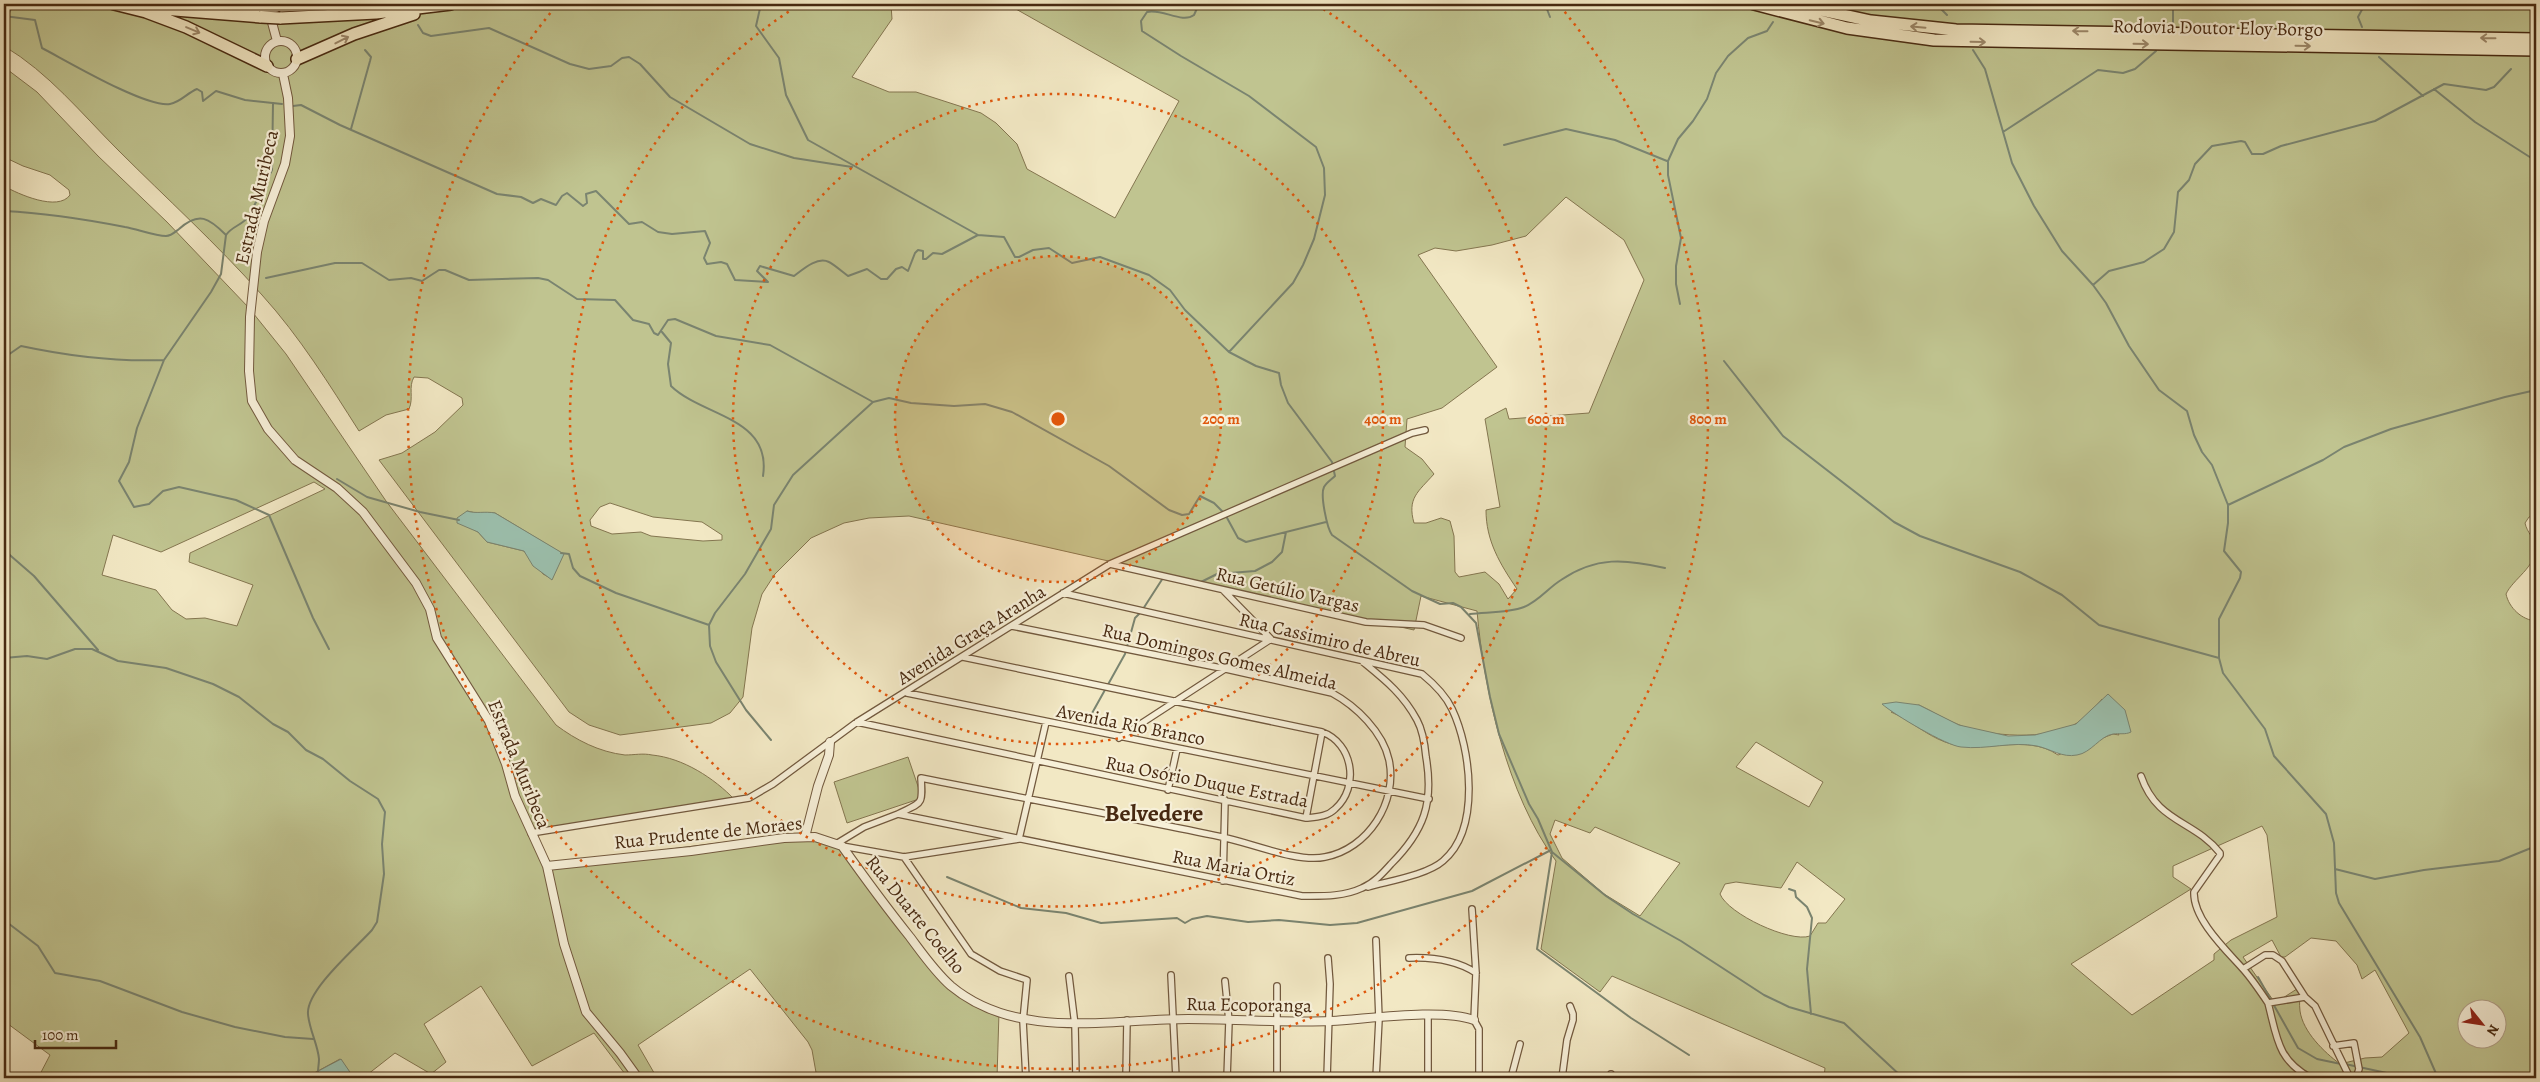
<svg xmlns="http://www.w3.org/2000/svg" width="2540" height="1082" font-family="Alegreya,serif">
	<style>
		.green { fill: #c0c490; stroke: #847650; fill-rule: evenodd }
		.water { fill: #9cc1af; stroke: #7a8470 }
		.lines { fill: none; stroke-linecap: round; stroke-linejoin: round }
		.stream { stroke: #7a8470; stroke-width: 2 }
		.minor-casing { stroke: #72593e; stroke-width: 8 }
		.tertiary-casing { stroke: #72593e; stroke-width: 10 }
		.motorway-casing { stroke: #472911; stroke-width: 14 }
		.minor { stroke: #f7f0d9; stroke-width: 5.5 }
		.tertiary { stroke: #f7f0d9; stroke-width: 8 }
		.motorway { stroke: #f2e8c4; stroke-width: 11 }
		.motorway-bridge-casing { stroke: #472911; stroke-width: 14; stroke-linecap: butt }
		.motorway-bridge { stroke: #f2e8c4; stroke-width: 11 }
		.oneway { stroke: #9c886a }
		.ring { fill: none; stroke: #e0570c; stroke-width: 2.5; stroke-dasharray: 2.5 5 }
		.labels { text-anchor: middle; stroke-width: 4.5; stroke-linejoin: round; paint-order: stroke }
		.street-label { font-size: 19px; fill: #472911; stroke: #f7f0d9 }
		.district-label { font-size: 24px; font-weight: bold; fill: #472911; stroke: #f7f0d9 }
		.centre { fill: #e0570c; stroke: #f7f0d9; stroke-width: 2.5 }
		.ring-label { font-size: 15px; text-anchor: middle; font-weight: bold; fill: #e0570c; stroke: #f7f0d9; stroke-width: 4.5; stroke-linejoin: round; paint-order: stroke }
	</style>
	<rect width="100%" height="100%" fill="#f2e8c4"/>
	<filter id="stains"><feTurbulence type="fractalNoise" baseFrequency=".004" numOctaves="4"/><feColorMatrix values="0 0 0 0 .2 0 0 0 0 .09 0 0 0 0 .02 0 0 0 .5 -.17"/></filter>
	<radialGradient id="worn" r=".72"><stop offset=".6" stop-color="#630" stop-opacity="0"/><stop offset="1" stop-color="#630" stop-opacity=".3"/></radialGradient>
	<path class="green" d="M4,4h474l22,5 1,-5h393l-3,1 1,14 -40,58 37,15h27l65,21 15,10 21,21 10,25 88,49 64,-117 -172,-97h1529v511l-7,2 -4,6c2,10 10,15 10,25 1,19 -22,31 -29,46 3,14 16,26 30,27v457h-712l1,-10 -213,-92 -12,16 -59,-43 15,-88c-49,-66 -72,-170 -79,-250l-56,-15 -7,34 -505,-114 -40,2 -25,5 -33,15 -36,36 -13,20 -10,34 -9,69 -13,16 -19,10 -91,12 -31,-10 -20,-13 -190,-252 23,-7 33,-21 28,-27 -1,-7 -34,-20 -14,-1c-6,10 0,21 -5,32l-23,6 -27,16c-30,-47 -59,-94 -97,-136 -45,-51 -96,-97 -144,-145 -37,-37 -69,-77 -114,-104zM1566,197l58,43 20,40 -55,133 -80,6 -3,-11 -21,11 15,88 -14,3c0,31 14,54 31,79l-9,10 -9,-15 -14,-12 -26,5 -4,-5 -1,-36 -4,-15 -9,-3 -15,5h-12c-7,-25 4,-31 20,-49l-12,-15 -17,-12 2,-28 35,-11 55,-41 -79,-112 17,-7 21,3 36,-6 34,-9zM610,503l43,14 49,5 20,13v5l-19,1 -52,-5 -10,-4 -29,2 -21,-8 -1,-6 10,-13zM467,511l9,2h19l68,41 -11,25 -9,-5 -19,-23 -37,-9 -9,-10 -7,-4zM2102,699l17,36 -6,-1 -55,21c-33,-23 -77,1 -113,-13 -19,-7 -35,-22 -54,-30l28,-7c13,6 25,14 38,19 29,13 93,17 120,-1 10,-6 18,-16 25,-24zM1756,742l67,40 -14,25 -73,-40zM1555,820l35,13 5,-6 85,36 -40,53 -36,-22 -42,-36 -12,-24zM2262,826l5,9 10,82 -46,23 -17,14v6l-82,55 -61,-51 120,-75 -18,-12v-11zM1797,862l48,37 -19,24h-8l-8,13c-20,7 -82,-22 -90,-42l5,-10 11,-2 45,6zM2311,938l25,3 21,24 5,14 13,-9 34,63 -27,24 -17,1 -25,6c-16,-12 -37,-32 -40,-53 -1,-7 0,-16 0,-24l-25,16 -32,-46 29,-17 9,17h4zM2468,1010h30v30h-30z
		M4,67l33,25 61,64 69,66 82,86 37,46 100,147 170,224c20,15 43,27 69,30 9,0 18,-2 27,0 31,3 62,23 83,45l-202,31 17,33 217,-27h49l30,8 16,29 82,105 55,33 -2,66h-180l-5,-28 -4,-8 -58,-73 -112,76 19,33h-29l-34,-45 -62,33 -51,-80 -57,38 22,38 -15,12 -36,-21 -32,25h-9l-14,-19 -35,19h-267l12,-23 -46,-34v-835c14,8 54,26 66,9l-1,-5 -19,-15 -27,-9 -19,-9zM314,482l11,7 -135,64 -1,9 64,23 -16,41 -32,-8 -19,1 -14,-9 -16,-20 -54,-15 11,-40 48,17z
		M908,757l14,41 -75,25 -13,-41z"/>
	<path class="water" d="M467,511c9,3 18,0 28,2l69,41 -12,26 -19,-14 -9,-15 -37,-9 -9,-10 -21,-9v-5z
		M2108,694l17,16 6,22c-6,3 -12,1 -18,2 -13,2 -22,19 -36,21 -15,3 -26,-6 -40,-9 -25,-5 -50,4 -76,1 -14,-1 -68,-33 -79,-43l14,-2 23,3 40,20 49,11 27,-1 41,-11z
		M341,1059l13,19h-49z"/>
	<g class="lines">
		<path class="stream" d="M761,4l-5,22 23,32 7,37 22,45 170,95 26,2 11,20h4l14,-7 16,-2 23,15 28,-6 49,18 21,15 15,20 44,42 27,14 23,7 2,12 7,18 44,59 3,14c-3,3 -9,7 -11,11 -4,8 3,41 8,48l80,56 28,13 13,-1 8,4 15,16 14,74 9,37 30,70 9,15 14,33 -15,97 94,69 58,37
			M1199,4l-5,11c-12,9 -32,-7 -47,-3l-6,9 1,10 39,25 68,40 67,51 8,21 1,27 -11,44 -11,26 -10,18 -64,69
			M1545,4l5,13
			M1936,4l11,11
			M8,15l5,-11
			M4,16l31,4 7,28c25,13 104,60 128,56 11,-2 17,-11 27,-15l5,3 1,9 13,-10 29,9 37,4
			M2173,23v-19
			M418,25l5,8 8,3 58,-8 81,36 19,5 22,-3 11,-8 7,-1 11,7 30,33 80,47 44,14 58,9
			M2362,27l-4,-10 7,-13
			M1973,50l12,19 27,94 22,43 28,45 31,34 13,18 23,43 30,44 28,21 7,24 8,17 10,13 16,40v18l-4,28 17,21 -1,6 -21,41v39l4,15 42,56 9,27 52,58 8,29 2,50 3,10 81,134 18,41
			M2379,57l44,39
			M2434,89l41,33 61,39
			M273,103l-1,67 -23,46c-6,9 -17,10 -23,19l-5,39 -10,18 -47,68 -27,68 -8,34 -10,19 15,26 15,-3 14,-13 16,-4 57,13 33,15 44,103 16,31
			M293,106l8,-1 39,20 157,69 24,3 12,6 8,-4 15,6 6,-9 5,-3 16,13 4,-3 -1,-9 10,-3 33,33 13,-2 16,10 14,2 33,-3 5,12 -6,15 3,6 14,-2 6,2 8,16 33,2 -11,-11 3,-5 34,10c8,-6 23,-20 35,-14 3,1 15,11 19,14l19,-7 14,10h6l9,-10 6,-2 6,4 7,-18 3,-3 5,1v8h3l7,-6 9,1 36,-19
			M351,129l19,-68 1,-4 -6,-7
			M2003,132l95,-62 25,3 12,-4 21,-18
			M1504,145l62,-16 49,11 52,21
			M4,211c41,2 80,8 121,16 12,2 30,9 41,9 5,0 9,-4 13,-7 20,-18 30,-11 47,6
			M266,278l69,-15h27l27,17 22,-2 11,3 17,-11h6l24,10 69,-2 10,2 29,19 38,1 18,20 16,4 5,9 4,2 10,-15 7,-1 41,17 54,9 103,57
			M2093,285l16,-14 35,-9 20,-13 10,-17 4,-40 11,-12 6,-16 17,-18 29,-5 4,1 7,12h11l18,-8 94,-25 69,-37 42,6 8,-3 17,-18
			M1680,304l-4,-20v-18l5,-28 -13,-63v-14l10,-22 15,-18 14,-22 9,-26 12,-17 20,-18 19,-7 6,-9
			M662,332l9,11 -3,21 3,22c32,31 101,31 92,90
			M4,355h4l13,-9c47,10 95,16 143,14
			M1724,361l59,75 111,86 26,14 100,36 42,23 37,30 120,33
			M337,479l30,18 53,15 39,8
			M2228,505l95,-45 21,-13 47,-18 114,-32 31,-7
			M1226,516l12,22 8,4 80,-20
			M4,550l30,26 64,74
			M561,553l8,1 4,14 7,8 36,17 93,32
			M1199,583l18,-9 38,-3 17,-9 10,-10 4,-20
			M1143,609l20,-31
			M1470,614c17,-2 38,-1 54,-7 15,-6 24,-19 37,-27 35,-24 65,-21 104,-12
			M4,658l23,-2 20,3 28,-10h17l26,12 48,7 47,16 26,13 34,27 15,8 18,18 17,9 27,22 28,18 7,13 -3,32 2,30 -7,48 -5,8c-16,18 -66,60 -64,84 1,15 10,31 11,45 0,7 -2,13 -1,19
			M1084,719l7,-4 34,-61 10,-36 5,-5
			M771,740l-25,-30 -30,-48 -6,-16 -1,-21 6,-12 30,-39 26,-45 3,-24 19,-30 80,-73 16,-4 22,5 43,3 31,-2 27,8 97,54 60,44 13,5 7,-1 11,-18 14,7 9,9
			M1552,852l54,44 27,18 48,27 83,54 25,12 55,16 59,55
			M2335,869l40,10 49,-9 75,-9 37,-15
			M947,877l74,31 45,5 35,10 76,-5 8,5 7,-4 15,-3 41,6 31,-2 51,5 27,-2 115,-32 79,-41
			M1789,889l6,2 1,6 11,10 5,11 -5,51 4,45
			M4,920l34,26 17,27 45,8 82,31 53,15 50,10 28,2
			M2258,977l40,71 19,11 24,5
			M2345,1064l65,14"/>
		<defs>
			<path id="minor" d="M1110,564l256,58 58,3 37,13
				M1063,593l359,81c11,9 24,22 30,35 19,40 29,120 -9,152 -16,14 -54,20 -75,26
				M907,693l522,106
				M857,722l449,96c10,-1 21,-1 29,-9 25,-22 18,-66 -13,-77l-359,-75
				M1119,738l152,-99 -48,-49
				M2141,776c16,47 53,44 79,77v2l-26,37c-1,27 32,58 49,77 9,10 17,22 25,34l37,-6
				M1168,790l9,-41
				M898,814c24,-12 25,-8 23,-36 100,20 201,38 301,59 29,6 76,26 103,20 43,-8 73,-55 64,-97 -6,-28 -33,-54 -57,-67l-106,-24 -214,-43
				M1306,818l16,-86
				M531,833l218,-35 24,-14 84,-62 253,-158 302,-131 13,-3
				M836,844l28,-17 34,-13 404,82c20,0 41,1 60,-8 12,-5 21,-15 29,-24 33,-33 43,-61 35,-107 -1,-11 -3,-26 -9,-37 -14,-26 -32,-40 -54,-58
				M842,846l62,11 115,-18 27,-117
				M904,857l67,97 29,17 27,9 -4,41 3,57
				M1223,881l2,-81
				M1472,909l4,64 -2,47 5,9v49
				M1409,958c24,-1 47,2 67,15
				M2243,969l22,-14h8l9,6 23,36 10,9 35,72
				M1171,975l5,103
				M1069,976l6,49 1,53
				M1225,981l4,40 -2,57
				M1277,986v92
				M2268,1003c9,34 9,57 43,75
				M1428,1015v63
				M2333,1046l21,-3 5,26 -3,9
				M1126,1078l1,-58
				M1327,1078l3,-94 -2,-26
				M1376,1078l3,-59 -3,-79
				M1511,1078l9,-34
				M1562,1078l5,-38 6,-20v-6l-3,-8
				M1611,1078v-4"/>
			<path id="tertiary" d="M270,15l7,26
				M265 57a16 16 0 1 1 32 0a16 16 0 1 1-32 0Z
				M283,74l5,24 2,38 -5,28 -21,57 -7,31 -7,65 -1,54 3,30 16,28 27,31 42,28 26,24 53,71 14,26 7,29 52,83 17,43 9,32 32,70 17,78 22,68 34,41 18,25
				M805,837l13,-51 11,-31 1,-13
				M547,866l144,-15 93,-13 31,-1 27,9c22,31 44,61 68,91 12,16 25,35 41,49 66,55 159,33 237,33 48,0 95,4 143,2 38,-2 109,-13 143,-1"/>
			<path id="motorway" d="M114,4l32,8 40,15 81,39
				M215,4l44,2
				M1754,4l93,24 87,12 602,10
				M1793,4l78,17 85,9 580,9
				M276,6l64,-2
				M150,8l111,9
				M280,18l96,-5 75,-9
				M297,59l57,-25 60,-20"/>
		</defs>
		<use href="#minor" class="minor-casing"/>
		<use href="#tertiary" class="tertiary-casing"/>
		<use href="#motorway" class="motorway-casing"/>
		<use href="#minor" class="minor"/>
		<use href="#tertiary" class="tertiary"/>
		<use href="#motorway" class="motorway"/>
		<defs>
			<path id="motorway-bridge" d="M259,6h17
				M261,17l19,1"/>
		</defs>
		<use href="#motorway-bridge" class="motorway-bridge-casing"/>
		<use href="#motorway-bridge" class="motorway-bridge"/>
	</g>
	<defs><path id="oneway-shaft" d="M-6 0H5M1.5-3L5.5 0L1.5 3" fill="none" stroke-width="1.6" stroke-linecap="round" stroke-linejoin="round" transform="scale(1.25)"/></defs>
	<g class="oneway">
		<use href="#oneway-shaft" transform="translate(1817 22) rotate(13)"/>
		<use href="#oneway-shaft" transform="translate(1918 27) rotate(-175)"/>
		<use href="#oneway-shaft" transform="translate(193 30) rotate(23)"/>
		<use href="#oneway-shaft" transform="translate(2080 31) rotate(-179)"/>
		<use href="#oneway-shaft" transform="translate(2488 38) rotate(-179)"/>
		<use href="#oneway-shaft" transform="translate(342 40) rotate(-27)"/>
		<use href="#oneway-shaft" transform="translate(1978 42) rotate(1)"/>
		<use href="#oneway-shaft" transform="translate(2141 44) rotate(1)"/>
		<use href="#oneway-shaft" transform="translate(2303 46) rotate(1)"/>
	</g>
	<circle cx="1058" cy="419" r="163" fill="#e0570c" fill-opacity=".12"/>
	<g class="ring">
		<circle cx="1058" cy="419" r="163"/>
		<circle cx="1058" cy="419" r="325"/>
		<path d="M1317 5A488 488 0 1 1 799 5"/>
		<path d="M1560 6A650 650 0 1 1 556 6"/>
	</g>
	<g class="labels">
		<g class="street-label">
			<text transform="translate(2218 27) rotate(1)" y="7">Rodovia Doutor Eloy Borgo</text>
			<text transform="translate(256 197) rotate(-77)" y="7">Estrada Muribeca</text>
			<text transform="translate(1288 589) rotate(13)" y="7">Rua Getúlio Vargas</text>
			<text transform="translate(971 634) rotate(-32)" y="7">Avenida Graça Aranha</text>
			<text transform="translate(1330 639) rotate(13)" y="7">Rua Cassimiro de Abreu</text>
			<text transform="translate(1220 656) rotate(13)" y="7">Rua Domingos Gomes Almeida</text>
			<text transform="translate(1131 724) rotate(11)" y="7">Avenida Rio Branco</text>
			<text transform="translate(520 764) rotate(68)" y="7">Estrada Muribeca</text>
			<text transform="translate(1207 781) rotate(11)" y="7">Rua Osório Duque Estrada</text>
			<text transform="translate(708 832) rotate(-6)" y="7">Rua Prudente de Moraes</text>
			<text transform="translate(1234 867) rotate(11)" y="7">Rua Maria Ortiz</text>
			<text transform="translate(916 914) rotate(51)" y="7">Rua Duarte Coelho</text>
			<text transform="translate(1249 1004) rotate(1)" y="7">Rua Ecoporanga</text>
		</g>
		<g class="district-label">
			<text x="1154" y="821">Belvedere</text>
		</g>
	</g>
	<circle cx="1058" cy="419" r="8" class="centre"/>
	<g class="ring-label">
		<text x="1221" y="424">200 m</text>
		<text x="1383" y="424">400 m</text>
		<text x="1546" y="424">600 m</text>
		<text x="1708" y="424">800 m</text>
	</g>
	<rect width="2540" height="1082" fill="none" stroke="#f2e8c4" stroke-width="20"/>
	<rect x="5" y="5" width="2530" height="1072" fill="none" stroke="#472911" stroke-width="2.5"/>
	<rect x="10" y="10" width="2520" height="1062" fill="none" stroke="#472911"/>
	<g transform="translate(2482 1024) rotate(120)"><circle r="24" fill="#f7f0d9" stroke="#b1a089"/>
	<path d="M0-4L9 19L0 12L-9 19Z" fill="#8f2418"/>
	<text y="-8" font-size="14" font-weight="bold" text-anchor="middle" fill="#472911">N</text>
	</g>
	<path d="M35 1040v8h81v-8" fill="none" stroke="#472911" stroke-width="2.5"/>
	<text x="42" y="1040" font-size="15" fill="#472911" stroke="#f7f0d9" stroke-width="4" paint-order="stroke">100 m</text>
	<rect width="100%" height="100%" filter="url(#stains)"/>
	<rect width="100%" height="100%" fill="url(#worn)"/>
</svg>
